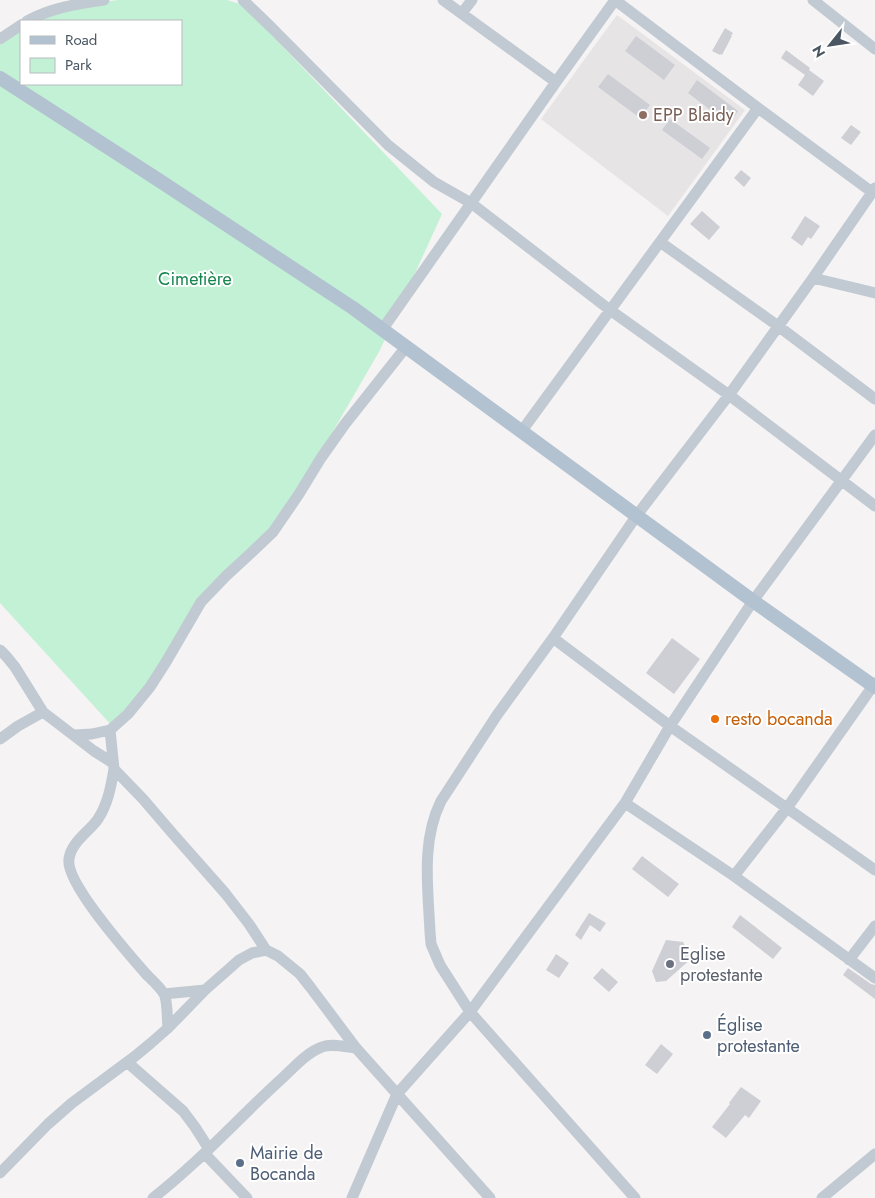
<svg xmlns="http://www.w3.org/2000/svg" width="875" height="1198" font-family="Jost,sans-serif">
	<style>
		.education { fill: #e6e4e5 }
		.green { fill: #c3f1d5 }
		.building { fill: #cdcfd5 }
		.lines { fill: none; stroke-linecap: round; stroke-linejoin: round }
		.minor { stroke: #c1cad2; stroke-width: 11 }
		.major { stroke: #b3c2d1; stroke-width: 14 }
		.education-dot { fill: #8d6e63; stroke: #fff; stroke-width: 2 }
		.food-dot { fill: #e8710a; stroke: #fff; stroke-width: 2 }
		.worship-dot { fill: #6b7280; stroke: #fff; stroke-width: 2 }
		.service-dot { fill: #5c6f8a; stroke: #fff; stroke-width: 2 }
		.labels { text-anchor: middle; stroke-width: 4; stroke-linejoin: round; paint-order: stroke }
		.education-label { font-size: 18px; fill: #785e54; stroke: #fff; text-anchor: start }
		.park-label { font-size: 18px; fill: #17864f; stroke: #fff }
		.food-label { font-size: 18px; fill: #c56008; stroke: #fff; text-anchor: start }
		.worship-label { font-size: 18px; fill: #5b616d; stroke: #fff; text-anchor: start }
		.service-label { font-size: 18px; fill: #4e5e75; stroke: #fff; text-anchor: start }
	</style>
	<rect width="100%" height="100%" fill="#f5f3f3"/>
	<path class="education" d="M617,15l128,95 -77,106 -127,-97z"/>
	<path class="green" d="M118,0h109l16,5 199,209 -62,136 -89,154 -21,33 -66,57 -38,68 -53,65 -113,-124v-558l21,-15v54h160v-63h-149l16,-11z"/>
	<path class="building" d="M725,28l8,5 -2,3h1l-10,19 -2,-1v1l-8,-4z
		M636,36l39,29 -11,15 -39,-29z
		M786,50l24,18 -1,2 15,11 -11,15 -15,-11 7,-10 -24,-17z
		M608,74l42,31 -10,13 -42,-31z
		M697,80l41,31 -9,13 -41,-31z
		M670,119l40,29 -8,11 -40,-29z
		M851,125l10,7 -10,13 -10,-7z
		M741,170l10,8 -7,9 -10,-9z
		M702,211l18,16 -11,13 -19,-16z
		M805,216l15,10 -9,13 -3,-2 -6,9 -11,-8z
		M672,638l28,21 -26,35 -28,-21z
		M642,856l37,28 -11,13 -36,-28z
		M589,913l17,10 -6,9 -10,-7 -9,15 -6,-5z
		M740,915l42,33 -9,11 -41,-32z
		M666,940l17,2 9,16 -26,23 -10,1 -4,-11z
		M556,954l13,9 -10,15 -13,-8z
		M602,968l16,14 -9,10 -16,-14z
		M848,968l23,16 4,1v14l-32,-24z
		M661,1044l12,10 -16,20 -12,-9z
		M741,1087l20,14 -12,17 -4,-3 -19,23 -14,-11 18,-23 -1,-1z"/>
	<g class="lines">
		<path class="minor" d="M243,0l28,27 117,118 46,37 37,21 139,107 119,85 146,111
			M443,0l113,82
			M615,0l143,108 114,84
			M813,0l62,49
			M462,13l10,-13
			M27,21c24,-13 49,-17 77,-21
			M0,39l21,-14
			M660,242l118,84 97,73
			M813,278l62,15
			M382,330l174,-248 59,-82
			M521,432l237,-324
			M553,638l117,88 205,144
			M0,650l6,6 9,11 28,45 51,39 19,12
			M110,730l4,39 29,30 30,35 52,59 24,31 17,26
			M74,735l18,-1 18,-4 18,-16 22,-27 16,-25 35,-60 25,-26 25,-23 22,-21 26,-38 22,-36 24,-34 61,-77
			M0,739l18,-13 25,-14
			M114,769c-3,17 -6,35 -16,50 -9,13 -27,23 -29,40 -4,24 60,95 77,115 6,6 14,13 18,20 4,8 3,25 4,34
			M625,803l109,73 141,102
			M734,876l53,-68 88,-125
			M849,960l26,-34
			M164,994l41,-4
			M127,1062l56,49 12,16 14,22
			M205,1154l42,44
			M0,1173l48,-49 24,-21 62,-46 17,-14 17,-15 37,-38 34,-30 13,-7 14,-3 12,6 22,18 11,14 45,60 134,150
			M153,1198c45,-35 83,-77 124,-115 14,-12 28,-30 45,-36 10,-4 23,0 34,1
			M352,1198l45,-104 73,-82 155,-209 45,-77 83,-125 122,-166
			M635,1198l-165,-186 -30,-47 -9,-21 -1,-12c-2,-44 -9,-91 11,-131l56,-86 56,-77 84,-123 92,-120 84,-117 62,-90
			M822,1198l53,-44"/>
		<path class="major" d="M0,78l157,101 196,129 400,293 122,86"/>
	</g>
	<circle class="education-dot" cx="643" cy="115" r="5"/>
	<circle class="food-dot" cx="715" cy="719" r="5"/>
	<circle class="worship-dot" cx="670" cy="964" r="5"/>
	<g class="service-dot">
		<circle cx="707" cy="1035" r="5"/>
		<circle cx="240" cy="1163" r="5"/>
	</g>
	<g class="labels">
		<g class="education-label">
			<text x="653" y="121">EPP Blaidy</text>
		</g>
		<g class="park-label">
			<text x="195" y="285">Cimetière</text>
		</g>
		<g class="food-label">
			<text x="725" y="725">resto bocanda</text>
		</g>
		<g class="worship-label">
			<text x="680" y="960">Eglise<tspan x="680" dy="21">protestante</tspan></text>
		</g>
		<g class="service-label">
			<text x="717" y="1031">Église<tspan x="717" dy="21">protestante</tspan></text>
			<text x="250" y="1159">Mairie de<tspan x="250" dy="21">Bocanda</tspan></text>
		</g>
	</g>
	<rect x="20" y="20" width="162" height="65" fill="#ffffff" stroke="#b7bbc0"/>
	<rect x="30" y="36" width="25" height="8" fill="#b3c2d1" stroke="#b7bbc0"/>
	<text x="65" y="45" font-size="15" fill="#4a5661">Road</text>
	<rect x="30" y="58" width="25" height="15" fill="#c3f1d5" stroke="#b7bbc0"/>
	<text x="65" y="70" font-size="15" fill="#4a5661">Park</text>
	<g transform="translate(830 45) rotate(240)" stroke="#ffffff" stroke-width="4" paint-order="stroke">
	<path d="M0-4L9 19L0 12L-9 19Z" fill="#4a5661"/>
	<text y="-8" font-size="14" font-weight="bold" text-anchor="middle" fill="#4a5661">N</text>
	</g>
</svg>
